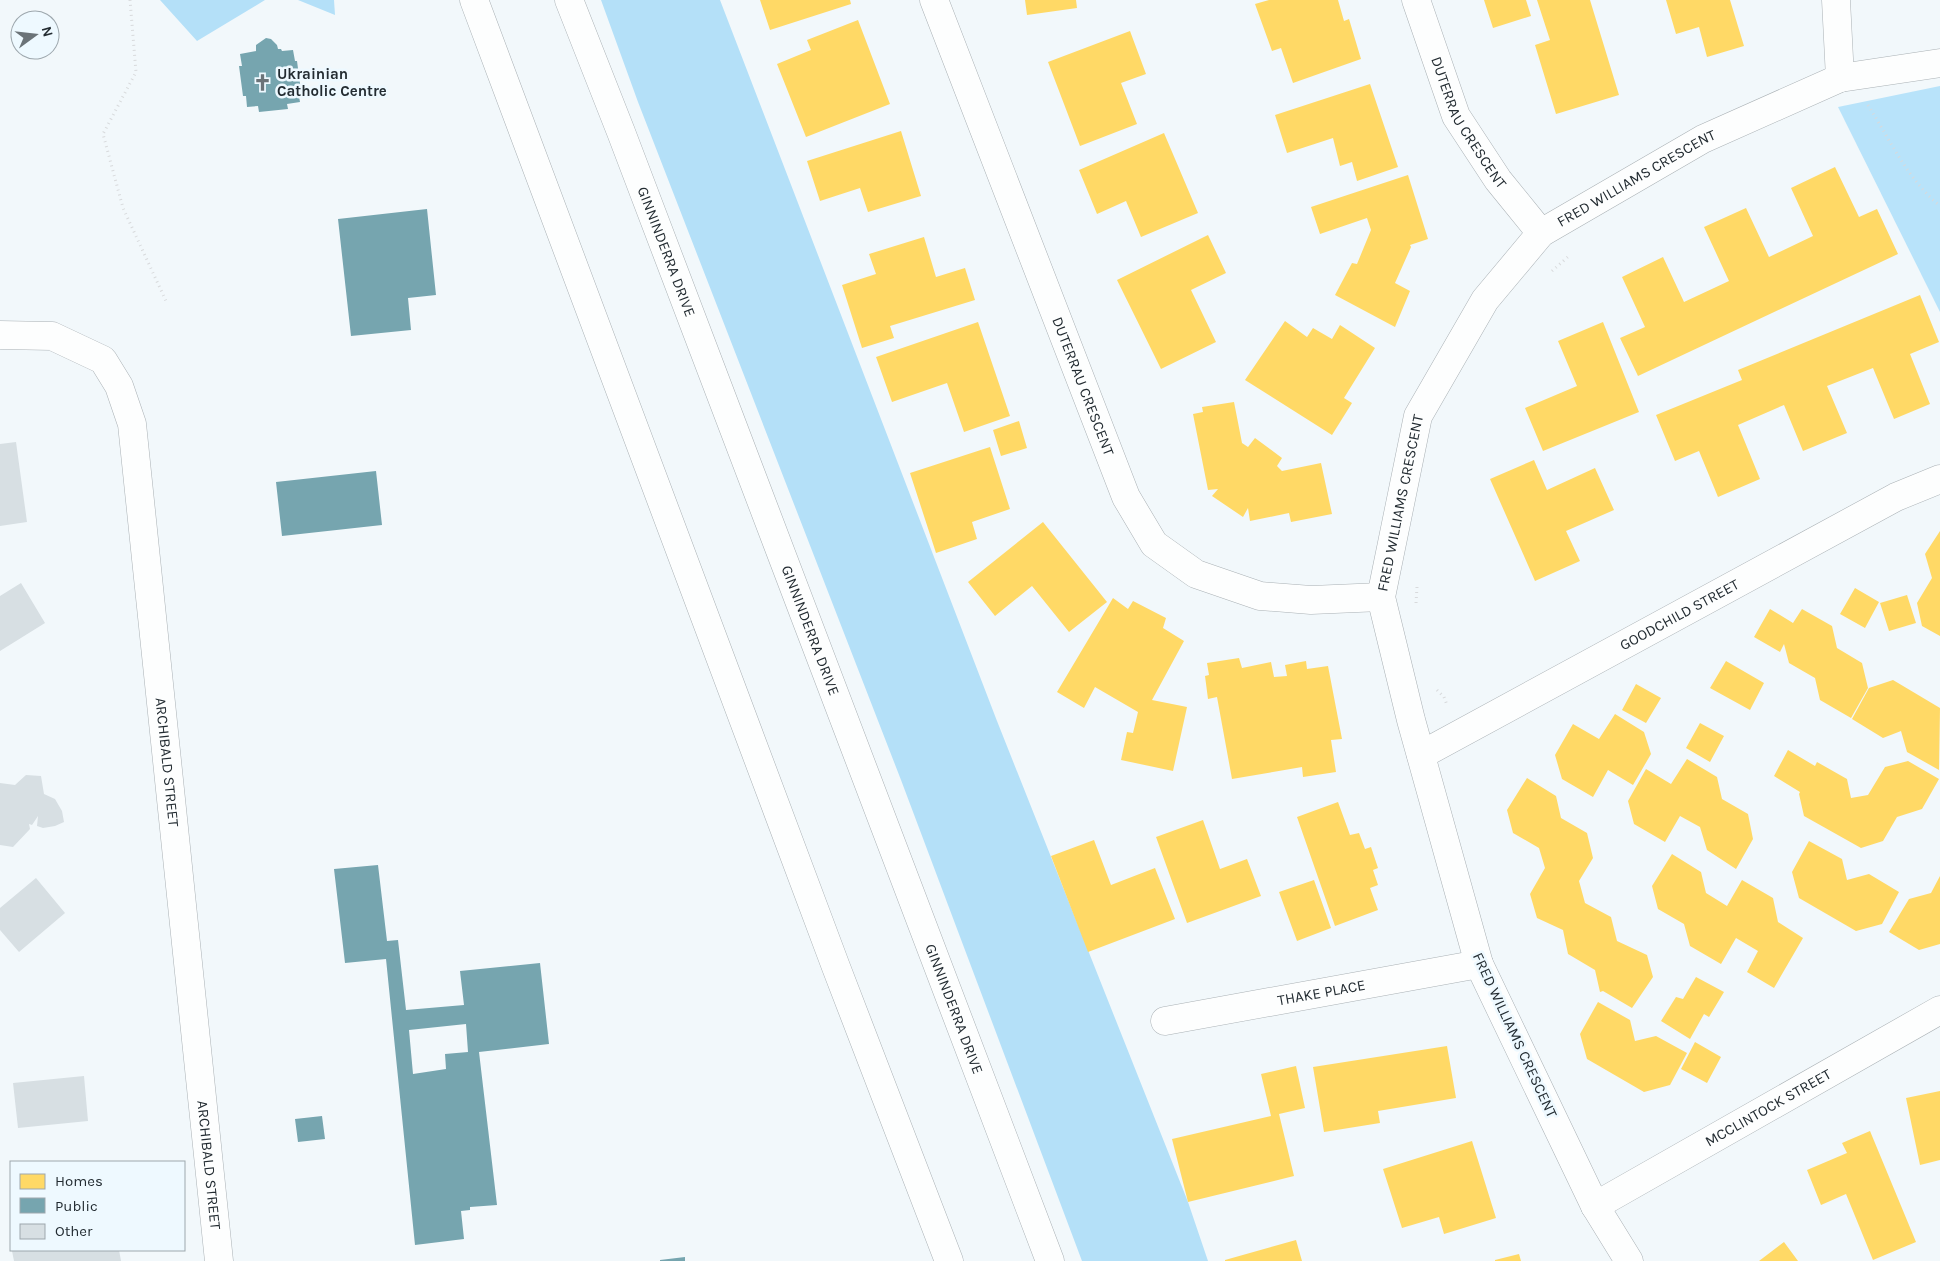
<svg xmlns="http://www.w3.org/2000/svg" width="1940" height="1261" font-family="Karla,sans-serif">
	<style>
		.green { fill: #b8e3fa }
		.forest { fill: #b4e0f8 }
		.homes { fill: #ffd966 }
		.public { fill: #76a5af; fill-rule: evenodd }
		.building { fill: #d7dfe3 }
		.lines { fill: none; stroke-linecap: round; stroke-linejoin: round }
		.minor-casing { stroke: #aab1b5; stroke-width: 29 }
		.major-casing { stroke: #aab1b5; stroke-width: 29 }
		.path { stroke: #d8dadc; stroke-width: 3; stroke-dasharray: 1 4; stroke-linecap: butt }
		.minor { stroke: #fdfefe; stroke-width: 28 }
		.major { stroke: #fdfefe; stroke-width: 28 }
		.labels { text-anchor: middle; stroke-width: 5; stroke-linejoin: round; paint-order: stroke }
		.poi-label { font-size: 15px; font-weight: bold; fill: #232c32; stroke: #eef9ff; text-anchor: start }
		.street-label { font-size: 15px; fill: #232c32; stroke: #eef9ff }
	</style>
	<rect width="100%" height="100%" fill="#f2f8fb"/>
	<path class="green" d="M1940,86v226l-102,-205z"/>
	<path class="forest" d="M160,0h105l-68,41z
		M298,0h36l1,15z
		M601,0h119l277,721 191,481 20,59h-126l-181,-481 -263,-678z"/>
	<path class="homes" d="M760,0h90l1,4 -81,26z
		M1025,0h51l1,8 -50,7z
		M1269,0h69l6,21 5,-2 12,40 -68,24 -12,-35 -9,3 -17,-47z
		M1484,0h42l5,16 -38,12z
		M1537,0h53l29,95 -63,19 -21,-69 15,-5z
		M1666,0h64l14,46 -37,11 -8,-30 -23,7z
		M858,20l32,84 -84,33 -29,-73 34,-14 -4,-10z
		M1130,31l16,43 -25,9 16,41 -57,22 -32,-84z
		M1370,84l28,83 -41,14 -5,-19 -12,4 -7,-28 -46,15 -12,-38z
		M901,131l20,65 -53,16 -8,-24 -40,13 -13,-40z
		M1164,133l34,80 -57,24 -15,-36 -29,13 -18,-44z
		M1835,167l24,50 18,-8 21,45 -260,122 -18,-38 25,-11 -23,-50 41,-20 21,45 45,-21 -25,-54 42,-19 23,49 44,-21 -22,-48z
		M1408,175l20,64 -18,6 1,2 -16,36 15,8 -15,36 -60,-32 17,-32 5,1 14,-34 -4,-12 -47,16 -9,-27z
		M1208,235l18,38 -35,17 25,52 -55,27 -44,-89z
		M924,237l12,40 29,-9 10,32 -85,26 4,12 -32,10 -20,-63 34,-11 -7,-20z
		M1920,295l19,47 -29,12 20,50 -36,15 -21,-51 -46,18 20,47 -44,18 -19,-46 -46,20 22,54 -42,18 -19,-46 -24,10 -19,-46 86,-35 -4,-10z
		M1285,321l22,16 6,-9 19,11 8,-14 35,23 -31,50 8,5 -20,32 -87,-55z
		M978,322l32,94 -46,16 -17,-49 -55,19 -16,-45z
		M1603,322l36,90 -96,39 -18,-43 52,-22 -19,-45z
		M1234,402l8,41 6,4 7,-9 27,20 -5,8 5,5 39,-8 11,51 -41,8 -2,-9 -39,8 -2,-13 -5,9 -31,-21 6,-7 -10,1 -15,-76 10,-2 -1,-5z
		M1019,421l8,27 -26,8 -8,-26z
		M990,447l20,62 -38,13 5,17 -41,14 -26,-80z
		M1534,460l13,30 48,-22 19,42 -48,21 14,30 -45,20 -45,-102z
		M1043,522l64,80 -38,30 -37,-46 -37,30 -27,-34z
		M1940,531v105l-18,-10 -5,-23 15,-25 -7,-24z
		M1855,588l24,14 -14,26 -25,-14z
		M1907,595l9,28 -27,8 -9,-28z
		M1113,598l15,11 5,-8 33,17 -3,10 21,13 -32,59 35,7 -14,64 -52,-11 6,-28 6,1 5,-21 -43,-25 -11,21 -27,-16z
		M1770,609l23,14 9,-14 30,17 5,22 25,15 6,25 -17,30 -31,-18 -5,-22 -26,-15 -5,-19 -4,8 -26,-15z
		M1239,658l3,10 29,-6 3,15 13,-1 -2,-11 21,-4 1,8 21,-3 14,73 -11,1 5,32 -33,5 -1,-10 -70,12 -15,-82 -9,2 -3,-23 4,-1 -2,-12z
		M1726,661l38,22 -14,27 -40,-22z
		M1893,680l47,28 -1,62 -32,-18 -6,-21 -18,7 -31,-19 17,-31z
		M1636,684l25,14 -15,25 -24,-13z
		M1615,714l29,18 7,22 -18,31 -25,-15 -15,27 -31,-18 -7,-24 18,-31 26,15z
		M1700,723l24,13 -14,26 -24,-14z
		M1788,750l27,16 2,-4 30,17 4,19 17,-3 17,-28 23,-6 31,18 -17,30 -25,8 -14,24 -22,7 -57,-32 -5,-22 1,-2 -26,-16z
		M1687,759l30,18 5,22 26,15 5,25 -17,30 -29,-19 -7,-23 -20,-11 -15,26 -31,-18 -6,-23 18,-32 25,15z
		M1527,778l29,18 5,22 26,15 6,25 -14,23 6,22 26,14 6,24 30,14 6,22 -21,31 -29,-17 -3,1 -5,-22 -27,-16 -5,-24 -26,-12 -7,-24 15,-26 -6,-20 -26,-15 -6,-23z
		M1338,802l12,33 9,-2 6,16 6,-2 7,21 -5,2 5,15 -8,3 8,22 -43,16 -38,-109z
		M1203,820l17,49 27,-10 14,37 -74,27 -31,-86z
		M1094,840l17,45 44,-17 20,51 -87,33 -37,-96z
		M1809,841l33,18 5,21 22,-6 30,18 -17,32 -26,7 -57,-33 -7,-26z
		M1672,854l29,18 5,21 21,13 15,-26 31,18 5,24 25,16 -29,50 -27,-16 11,-21 -22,-13 -15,26 -31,-18 -6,-22 -26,-15 -6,-23z
		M1940,876v68l-21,6 -30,-18 20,-33 22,-6z
		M1314,880l17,48 -34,13 -18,-49z
		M1696,977l28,15 -15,25 -5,-3 -14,25 -29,-18 15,-24 7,2z
		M1598,1002l32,18 5,21 21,-5 31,17 -17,32 -26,7 -57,-33 -7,-25z
		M1695,1042l26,15 -14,26 -26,-14z
		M1447,1046l9,52 -78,13 2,12 -56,9 -11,-65z
		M1296,1066l9,42 -26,6 15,62 -106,26 -16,-63 99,-23 -10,-42z
		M1940,1091v69l-20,5 -14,-67z
		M1870,1131l46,111 -43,18 -27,-66 -25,11 -14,-35 40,-17 -5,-10z
		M1472,1141l24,77 -52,16 -5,-17 -37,11 -19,-59z
		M1296,1240l6,21h-77v-1z
		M1784,1242l14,19h-39z
		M1519,1254l2,7h-26v-1z"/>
	<path class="public" d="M266,38l5,1 6,6 1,4h3l1,2 11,-1 2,11h2l4,30h-3l2,11 -13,2 1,5 -29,3 -1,-6 -11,1 -1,-11h-3l-4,-30h3l-2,-12 16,-3v-6z
		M427,209l9,86 -28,3 3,32 -60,6 -13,-117z
		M376,471l6,54 -100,11 -6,-54z
		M378,865l9,76 11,-1 8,70 58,-5 -4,-34 80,-8 9,81 -70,8 18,153 -27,2v3l-9,1 3,28 -49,6 -29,-286 -41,4 -11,-94zM466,1024l2,28 -23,2 1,15 -33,5 -4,-44z
		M322,1116l3,23 -27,3 -3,-23z
		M685,1257v4h-25v-1z"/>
	<path class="building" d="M16,442l11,80 -27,4v-82z
		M21,583l24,40 -45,28v-55z
		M26,775l15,1 3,18 11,5 7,12 2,11 -9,4 -12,2 -6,-2 1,-10 -6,9 -3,-1 1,5 -17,18 -13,-2v-62l15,2z
		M36,878l29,35 -46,39 -19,-22v-22z
		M84,1076l4,45 -70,7 -5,-45z
		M23,1250h96l2,11h-107l-2,-10z"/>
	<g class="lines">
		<defs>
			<g id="minor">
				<path id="s1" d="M934,0l192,497 28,47 42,30 64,22 51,4 70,-3"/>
				<path id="s2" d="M1416,0l40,116 42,64 43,53"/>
				<path d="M1836,0l4,78"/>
				<path id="s3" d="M0,335l52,1 51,24 16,26 13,38 87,837"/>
				<path id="s4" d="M1421,755l475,-258 44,-18"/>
				<path id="s5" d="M1165,1021l314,-57"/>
				<path id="s6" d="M1595,1206l345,-196"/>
				<path id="s7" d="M1629,1261l-34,-55 -116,-242 -68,-244 -30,-123 37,-181 67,-116 56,-67 162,-94 137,-61 100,-15"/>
			</g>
			<g id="major">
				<path d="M474,0l362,967 113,294"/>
				<path id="s8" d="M569,0l52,132 429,1129"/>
			</g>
		</defs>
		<use href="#minor" class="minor-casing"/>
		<use href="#major" class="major-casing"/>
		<path class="path" d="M130,0l6,72 -33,62 20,74 43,93
			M1868,105c22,35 40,75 72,101
			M1552,271l18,-16
			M1416,603l1,-16
			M1437,690l7,7 3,8"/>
		<use href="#minor" class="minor"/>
		<use href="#major" class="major"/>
	</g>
	<defs>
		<symbol id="church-bare" viewBox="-9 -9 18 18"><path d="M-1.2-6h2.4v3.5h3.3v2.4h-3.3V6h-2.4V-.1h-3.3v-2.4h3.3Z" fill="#6b7378" stroke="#eef9ff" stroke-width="2.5" paint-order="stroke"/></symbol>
	</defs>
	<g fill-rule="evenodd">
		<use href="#church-bare" x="250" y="70" width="25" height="25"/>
	</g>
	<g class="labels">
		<g class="poi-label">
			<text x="277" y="79">Ukrainian<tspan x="277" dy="17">Catholic Centre</tspan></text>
		</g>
		<g class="street-label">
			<text dy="5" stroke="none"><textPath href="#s2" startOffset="134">DUTERRAU CRESCENT</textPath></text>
			<text dy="5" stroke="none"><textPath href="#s7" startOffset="1229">FRED WILLIAMS CRESCENT</textPath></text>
			<text dy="5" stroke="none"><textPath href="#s8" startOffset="270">GINNINDERRA DRIVE</textPath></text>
			<text dy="5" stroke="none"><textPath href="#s1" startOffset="414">DUTERRAU CRESCENT</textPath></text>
			<text dy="5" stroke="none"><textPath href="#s7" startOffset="809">FRED WILLIAMS CRESCENT</textPath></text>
			<text dy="5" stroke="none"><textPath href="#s4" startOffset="294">GOODCHILD STREET</textPath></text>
			<text dy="5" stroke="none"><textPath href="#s8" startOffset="675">GINNINDERRA DRIVE</textPath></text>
			<text dy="5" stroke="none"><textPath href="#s3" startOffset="519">ARCHIBALD STREET</textPath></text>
			<text dy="5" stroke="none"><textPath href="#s5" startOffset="159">THAKE PLACE</textPath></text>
			<text dy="5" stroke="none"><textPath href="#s8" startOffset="1080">GINNINDERRA DRIVE</textPath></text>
			<text transform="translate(1515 1035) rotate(65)" y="5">FRED WILLIAMS CRESCENT</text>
			<text dy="5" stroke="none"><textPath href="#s6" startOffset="199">MCCLINTOCK STREET</textPath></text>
			<text dy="5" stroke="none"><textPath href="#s3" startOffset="924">ARCHIBALD STREET</textPath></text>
		</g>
	</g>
	<rect x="10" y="1161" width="175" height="90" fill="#eef9ff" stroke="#9da7ad"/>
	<rect x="20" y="1174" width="25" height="15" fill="#ffd966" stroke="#9da7ad"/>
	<text x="55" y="1186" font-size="15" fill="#232c32">Homes</text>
	<rect x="20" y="1198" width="25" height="15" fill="#76a5af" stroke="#9da7ad"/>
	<text x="55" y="1211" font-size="15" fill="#232c32">Public</text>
	<rect x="20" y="1224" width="25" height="15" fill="#d7dfe3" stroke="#9da7ad"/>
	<text x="55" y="1236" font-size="15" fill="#232c32">Other</text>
	<g transform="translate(35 35) rotate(75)"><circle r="24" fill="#eef9ff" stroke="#9da7ad"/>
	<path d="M0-4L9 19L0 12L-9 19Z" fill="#6b7378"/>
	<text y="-8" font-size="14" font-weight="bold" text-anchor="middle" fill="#232c32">N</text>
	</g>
</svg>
